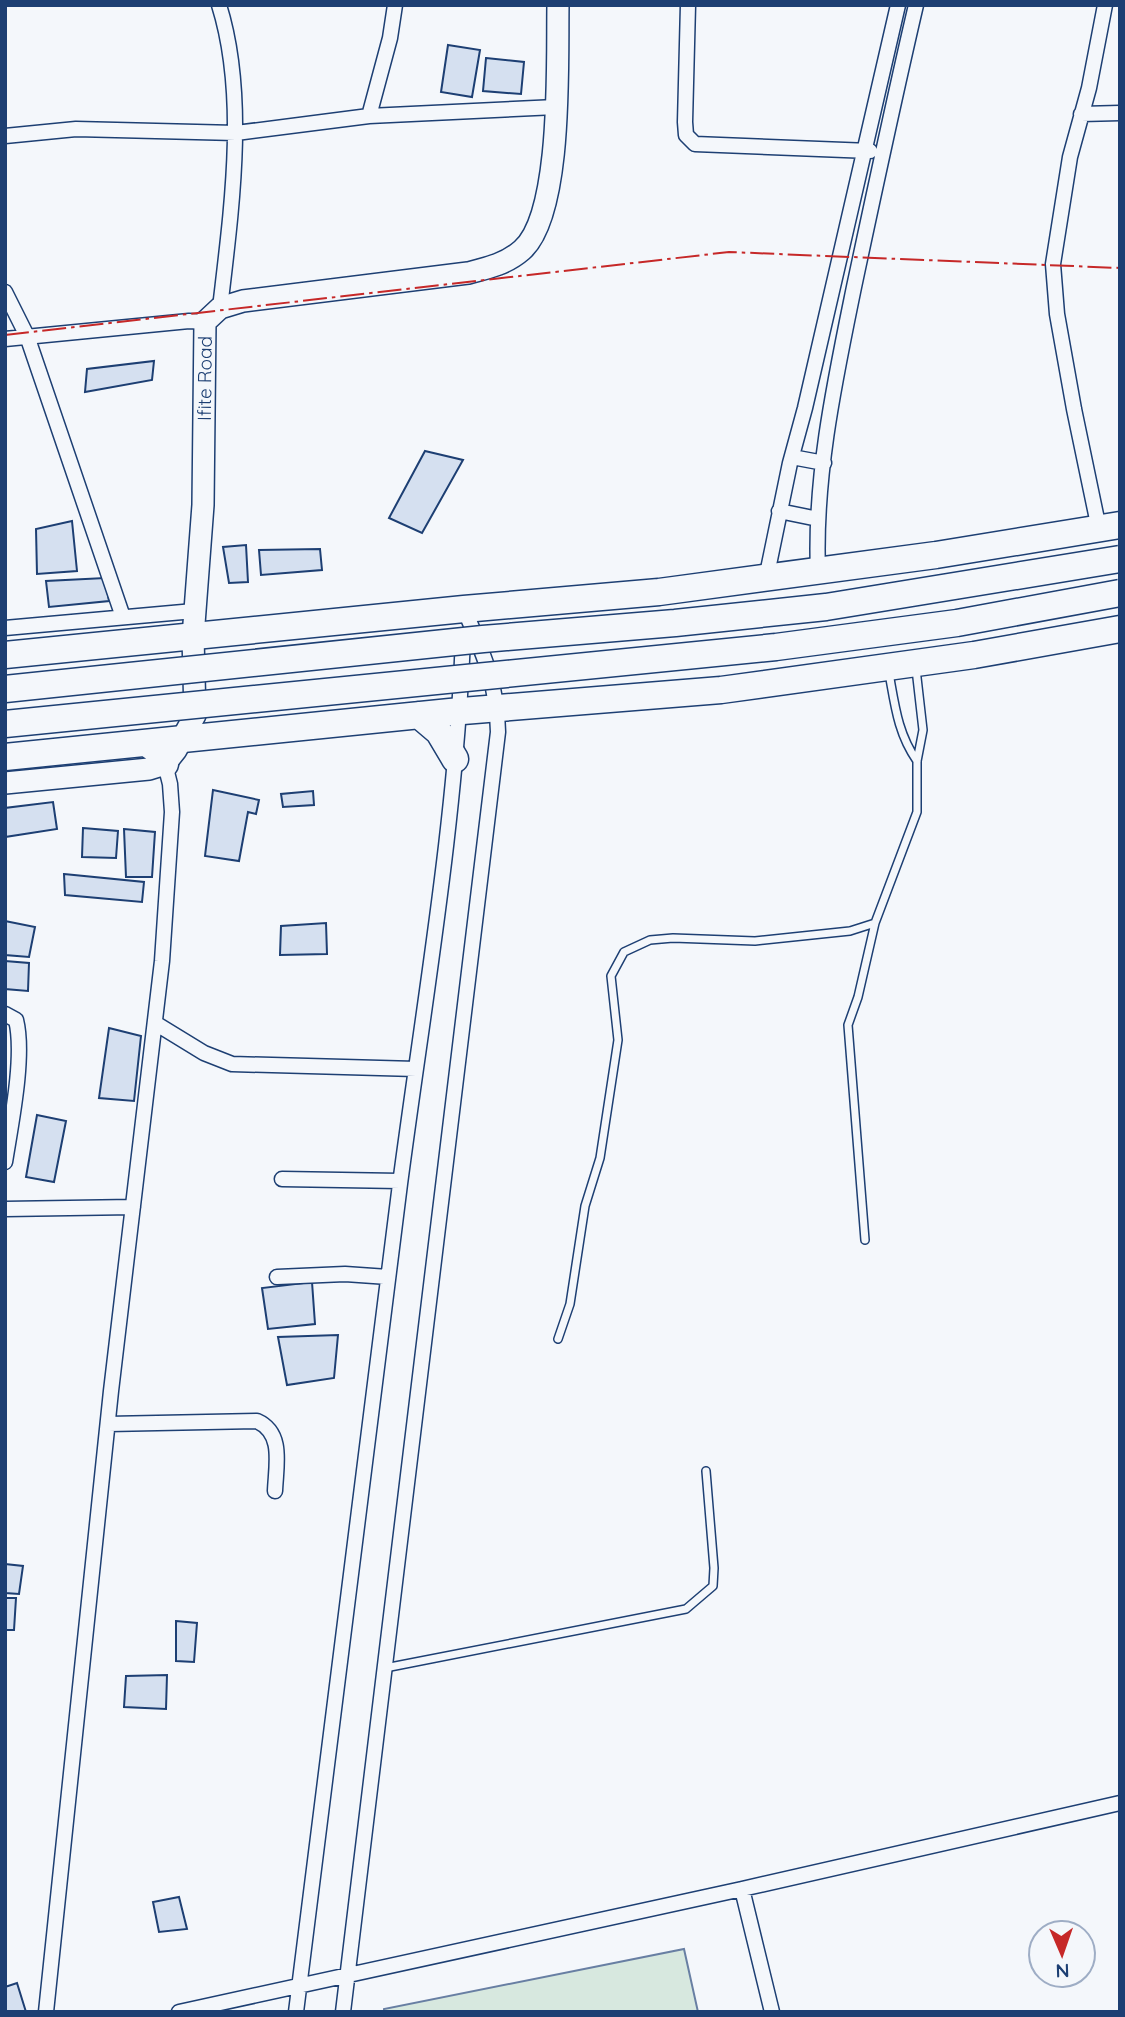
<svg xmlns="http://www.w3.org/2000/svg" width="1125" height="2017" font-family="Quicksand,sans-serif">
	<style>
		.green { fill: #d7e8df; stroke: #687fa3; stroke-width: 2 }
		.building { fill: #d5e0f0; stroke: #1d3f73; stroke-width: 2 }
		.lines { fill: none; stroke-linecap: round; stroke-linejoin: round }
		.lane-casing { stroke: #1d3f73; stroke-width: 10 }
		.street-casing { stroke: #1d3f73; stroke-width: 17 }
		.secondary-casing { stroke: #1d3f73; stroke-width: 24 }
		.highway-casing { stroke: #1d3f73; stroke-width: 29 }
		.lane { stroke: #f4f7fb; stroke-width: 7 }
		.street { stroke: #f4f7fb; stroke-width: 14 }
		.secondary { stroke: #f4f7fb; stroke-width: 21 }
		.highway { stroke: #f4f7fb; stroke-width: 26 }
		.highway-bridge-casing { stroke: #1d3f73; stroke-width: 29; stroke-linecap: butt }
		.highway-bridge { stroke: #f4f7fb; stroke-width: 26 }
		.power { stroke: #c62828; stroke-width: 2; stroke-dasharray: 24 5 3.5 5; stroke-linecap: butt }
		.labels { text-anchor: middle; stroke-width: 5; stroke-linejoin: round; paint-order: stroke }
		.street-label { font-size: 19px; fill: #1d3f73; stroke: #f4f7fb }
	</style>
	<rect width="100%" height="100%" fill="#f4f7fb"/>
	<path class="green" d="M684,1949l14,63h-314v-3z"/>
	<path class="building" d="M448,45l32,5 -8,47 -31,-5z
		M486,58l38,4 -3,32 -38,-3z
		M154,361l-2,19 -67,12 2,-23z
		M425,451l38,9 -41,73 -33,-15z
		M72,521l5,50 -40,3 -1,-45z
		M246,545l2,37 -19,1 -6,-36z
		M320,549l2,21 -61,5 -2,-25z
		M105,578l4,23 -60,6 -3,-26z
		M213,790l46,10 -3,14 -8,-2 -9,49 -34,-5z
		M313,791l1,14 -31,2 -2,-13z
		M53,802l4,27 -52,8v-29z
		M83,828l35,3 -2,27 -34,-1z
		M124,829l31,3 -3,45h-26z
		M64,874l80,8 -2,20 -77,-7z
		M5,921l30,6 -6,30 -24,-2z
		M326,923l1,31 -47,1 1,-29z
		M5,961l24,2 -1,28 -23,-2z
		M109,1028l32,8 -7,65 -35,-3z
		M37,1115l29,6 -12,61 -28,-5z
		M312,1282l3,42 -47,5 -6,-41z
		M338,1335l-4,43 -47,7 -9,-48z
		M5,1564l18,2 -4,28 -14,-1z
		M5,1598h11l-2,32h-9z
		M176,1621l21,2 -3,39 -18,-1z
		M167,1675l-1,34 -42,-2 2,-31z
		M179,1897l8,32 -28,3 -6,-30z
		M17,1983l9,29h-21v-25z"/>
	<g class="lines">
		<defs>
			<path id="lane" d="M889,673c6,33 9,61 28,88
				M865,1240l-17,-215 10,-28 17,-74 42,-111v-51l6,-31 -7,-61
				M558,1339l12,-35 15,-98 15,-48 18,-118 -7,-64 13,-24 26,-12 23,-2 82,3 95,-10 25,-8
				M385,1668l301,-59 27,-23 1,-18 -8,-97"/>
			<path id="street" d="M219,5c29,92 12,208 1,303
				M688,5l-3,117 1,13 9,9 175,7
				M1081,114l39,-1
				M369,116l21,-78 5,-33
				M5,136l71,-7 160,4 133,-17 187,-9
				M5,292l22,44 96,281
				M5,339l184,-18 16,1
				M792,457l32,6
				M779,511l39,8
				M1099,529l-25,-120 -17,-95 -4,-50 17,-107 19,-69 16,-83
				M818,572c-4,-95 17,-192 36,-285 20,-94 40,-188 62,-282
				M766,579l24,-116 15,-55 93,-403
				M5,628l189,-17
				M5,1014l11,6c9,36 -5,104 -11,142
				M155,1023l49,30 28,11 184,5
				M282,1179l118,2
				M5,1209l128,-2
				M277,1277l68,-3 43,3
				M108,1424l149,-3c27,12 19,44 18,70
				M742,1889l30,123
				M46,2012l65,-621 51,-430 10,-149 -2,-28 -5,-20
				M179,2012l563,-123 378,-86
				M296,2012c36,-276 68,-552 104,-828 24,-182 56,-363 63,-546
				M343,2012l155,-1280c-1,-50 -15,-79 -34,-123"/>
			<g id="secondary">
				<path id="s1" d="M5,783l144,-14 16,-5 11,-14 19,-35 -2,-78 10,-132 2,-183 15,-14 23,-7 225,-28c20,-5 38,-9 54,-23 41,-36 35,-190 36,-245"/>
			</g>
			<path id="highway" d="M5,655l459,-46 195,-17 277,-37 184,-30
				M419,715l20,17 16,27
				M146,743l9,6 10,15
				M5,757l445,-45 271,-22 253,-35 146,-26"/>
		</defs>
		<use href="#lane" class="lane-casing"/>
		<use href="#street" class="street-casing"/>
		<use href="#secondary" class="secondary-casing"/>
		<use href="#highway" class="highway-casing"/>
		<use href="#lane" class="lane"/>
		<use href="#street" class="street"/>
		<use href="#secondary" class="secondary"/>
		<use href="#highway" class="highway"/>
		<defs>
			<path id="highway-bridge" d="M5,689l478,-50 192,-16 151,-16 294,-48
				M5,724l771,-77 181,-24 163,-30"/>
		</defs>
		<use href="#highway-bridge" class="highway-bridge-casing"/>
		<use href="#highway-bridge" class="highway-bridge"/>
		<path class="power" d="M5,335l724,-83 391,16"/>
	</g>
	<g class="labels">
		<g class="street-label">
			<text dy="7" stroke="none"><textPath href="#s1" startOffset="556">Ifite Road</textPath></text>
		</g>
	</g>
	<rect width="1125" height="2017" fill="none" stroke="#1d3f73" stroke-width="14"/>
	<g transform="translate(1062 1954) rotate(178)"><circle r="33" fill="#f4f7fb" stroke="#9eadc5" stroke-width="2"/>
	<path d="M0-5L12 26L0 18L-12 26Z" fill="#c62828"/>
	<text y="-10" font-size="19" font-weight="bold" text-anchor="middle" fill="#1d3f73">N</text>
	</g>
</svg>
